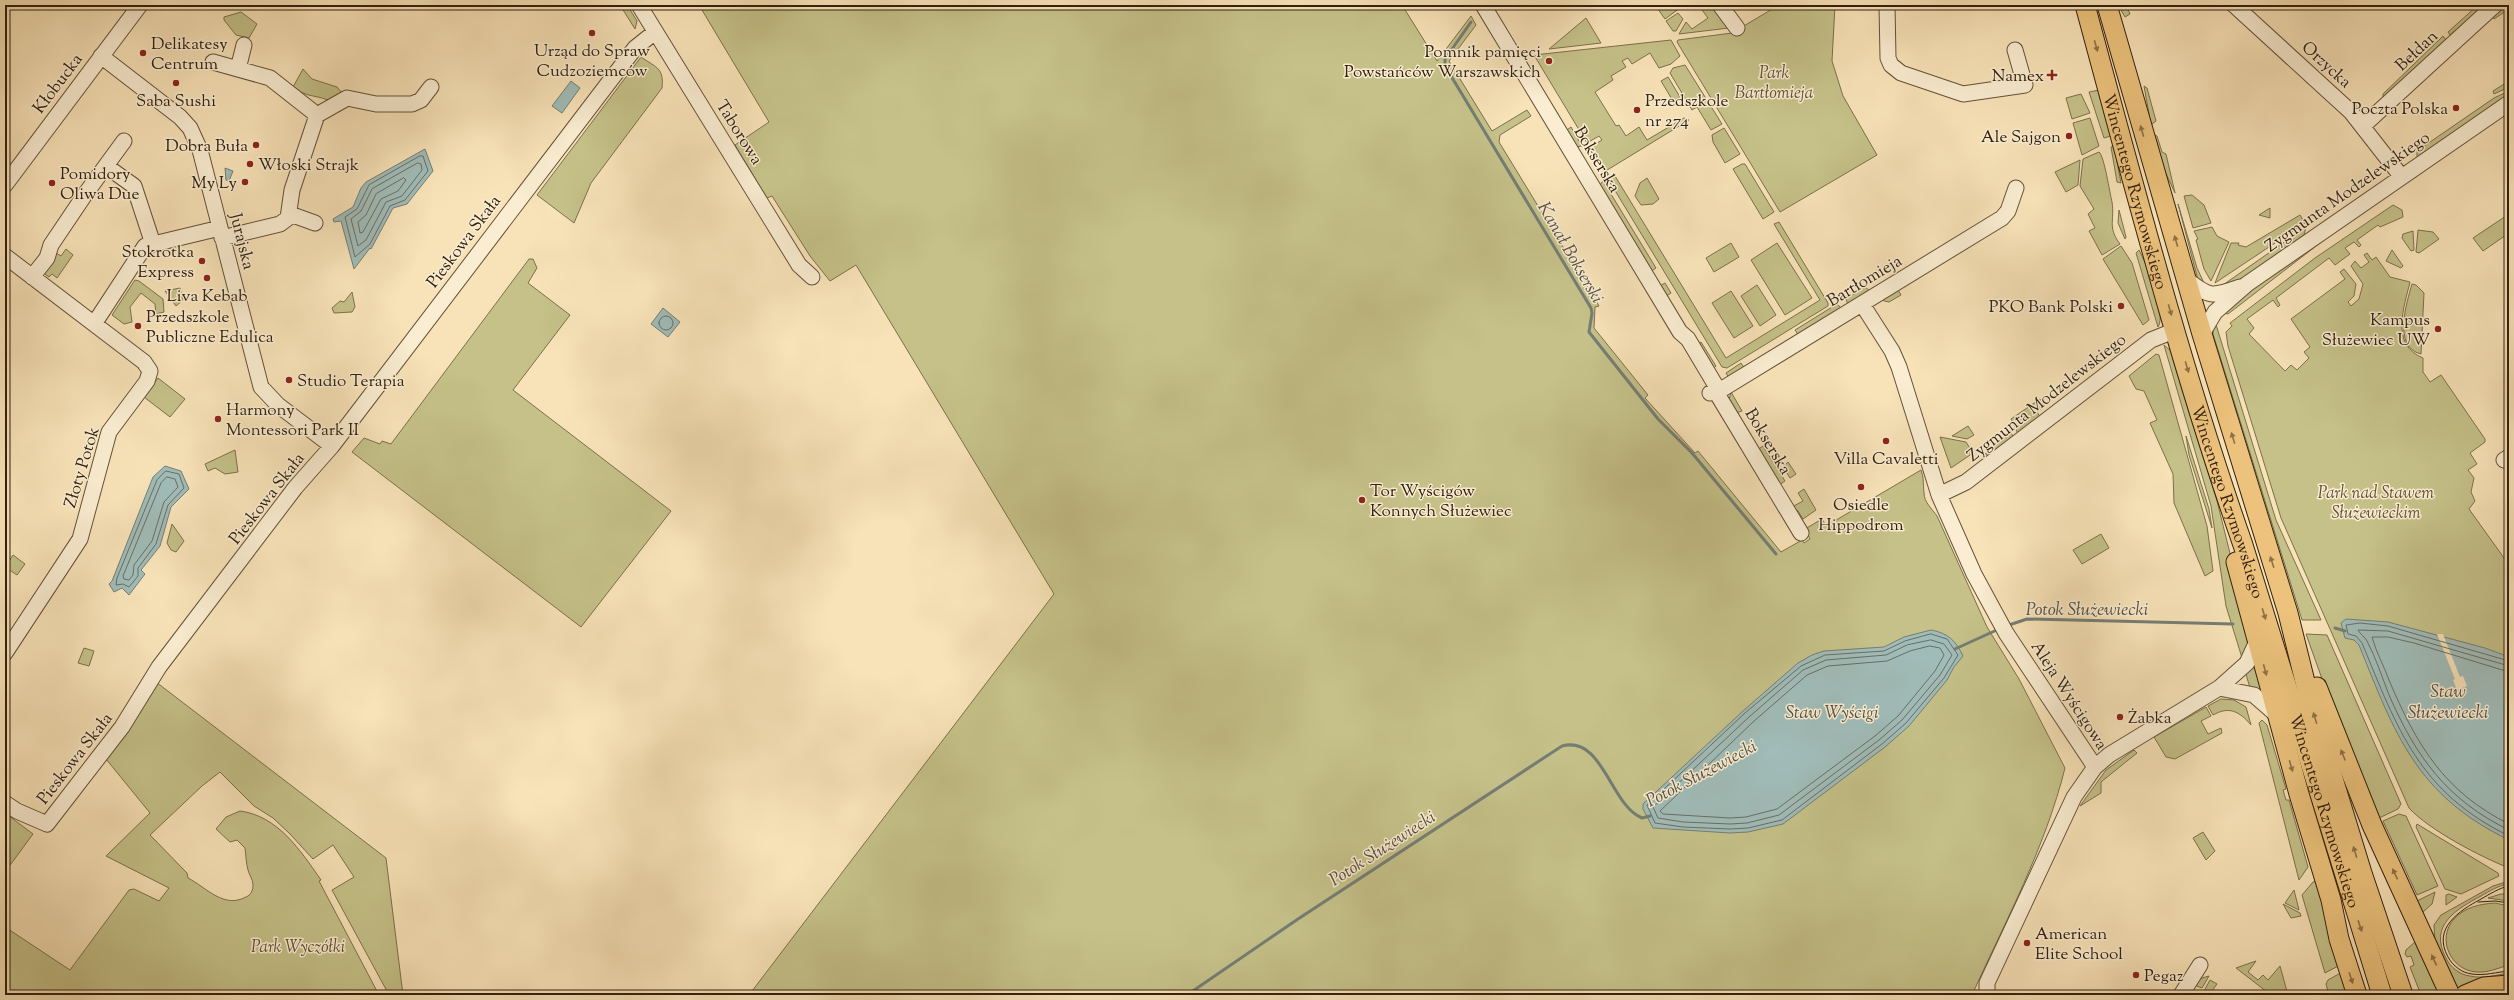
<svg xmlns="http://www.w3.org/2000/svg" width="2514" height="1000" font-family="'Sorts Mill Goudy',serif">
	<style>
		.green { fill: #c5c189; stroke: #7c704c }
		.water { fill: #a0bcb8; stroke: #747e74 }
		.pier { fill: #f8e3b8 }
		.lines { fill: none; stroke-linecap: round; stroke-linejoin: round }
		.shore { stroke: #696e64; stroke-width: 1 }
		.stream { stroke: #747e74; stroke-width: 3 }
		.minor-casing { stroke: #645139; stroke-width: 17 }
		.major-casing { stroke: #32200f; stroke-width: 21 }
		.minor { stroke: #faedd1; stroke-width: 15 }
		.major { stroke: #ecc27c; stroke-width: 19 }
		.tram { stroke: #32200f; stroke-width: 1 }
		.oneway { fill: #8f7146 }
		.poi-dot { fill: #8f2418; stroke: #faedd1; stroke-width: 1.5 }
		.labels { text-anchor: middle; stroke-width: 3; stroke-linejoin: round; paint-order: stroke }
		.poi-label { font-size: 17px; fill: #32200f; stroke: #faedd1; text-anchor: start }
		.street-label { font-size: 17px; fill: #32200f; stroke: #faedd1 }
		.park-label { font-size: 17px; font-style: italic; fill: #5e5034; stroke: #faedd1 }
		.water-label { font-size: 18px; font-style: italic; fill: #534f42; stroke: #faedd1 }
	</style>
	<rect width="100%" height="100%" fill="#f8e3b8"/>
	<filter id="stains"><feTurbulence type="fractalNoise" baseFrequency=".005" numOctaves="4"/><feColorMatrix values="0 0 0 0 .2 0 0 0 0 .09 0 0 0 0 .02 0 0 0 .5 -.17"/></filter>
	<radialGradient id="worn" r=".72"><stop offset=".6" stop-color="#630" stop-opacity="0"/><stop offset="1" stop-color="#630" stop-opacity=".3"/></radialGradient>
	<path class="green" d="M620,5h7l10,16 -2,8z
		M699,5h703l35,56 34,-45 5,9 -27,36 43,70 35,-21 4,6 -31,19 -1,7 100,164 -4,1 -1,21 54,67 -3,3 50,55 3,-2 83,101 21,-12 2,3 6,-4 -5,-10 17,-10 4,7 95,-56c3,8 2,14 3,23 0,9 8,16 13,23l50,111 32,52 46,89c-20,80 -59,152 -93,227h-1223l305,-401 -198,-329 -26,16 -20,-25 -38,-60 -5,2 -32,-53 34,-23z
		M1655,5h29l-19,14z
		M1709,5h3l17,23 -50,6 7,-12 6,7 16,-11 -6,-8z
		M1779,5h56l-3,56 11,35 34,59 -97,57 -103,-170 1,-2 54,-7z
		M2118,5h8l4,9 -5,3z
		M2478,5h8l-36,30 -2,-3z
		M2504,5h5v4l-15,10 -3,-4z
		M241,12l16,12 -8,14 -13,-3 -12,-15v-3z
		M1678,13l5,6 -7,12h-3l-7,-10z
		M1586,18l15,25 -52,6z
		M2443,36l3,4 -63,59v-5z
		M1671,40l9,16 -9,8 -12,4 -9,-15 -18,11 -4,-6 -6,3 4,6 -15,9 2,4 -18,12 21,34 3,-1 7,11 13,-9 8,13 37,-22 5,2 -85,52 -15,-24 13,-8 -3,-4 -12,7 -53,-88z
		M641,57c16,11 23,11 21,31l-71,95 -17,40 -37,-28z
		M1685,65l37,59 -11,6 -14,-23 -5,3 -22,-37 3,-5z
		M303,69l9,10 25,8 5,6 -14,7c-16,-6 -20,-2 -35,-13z
		M1668,77l12,20 -7,4 -12,-20z
		M2509,81v6l-15,7 -1,-3z
		M2144,86l3,2 9,33 -5,4z
		M2099,90l12,46 -7,2 -15,-46z
		M2509,91v5l-92,61v-6l77,-53z
		M2081,94l9,19 -18,6 -6,-21z
		M2090,118l9,28 -17,9 -9,-32z
		M1571,127l11,19 -7,1 -11,-15z
		M1724,128l16,26 -15,9 -12,-21 -1,-7z
		M2153,134l4,2 5,16 4,2 9,39 -14,-30z
		M2114,146l7,37 -4,-1 -6,-35z
		M2099,152c5,3 11,42 13,50 3,18 -5,25 8,42l-18,11 -13,-24 6,-3 -7,-14 6,-5 -14,-23 3,-27z
		M2080,160l-2,25 -12,7 -11,-20z
		M1742,164h3l29,48 -11,7 -30,-50z
		M1615,176l111,182 94,-58 -46,-76 5,-2 49,81v3l-101,62 -5,-1 -114,-188z
		M1647,178l12,21 -6,5 -12,1 -6,-9 5,-13z
		M1603,181l53,87 -6,4 -51,-86z
		M2192,195l12,10 7,18 -18,5 -9,-32z
		M2178,204l19,64 7,15 -6,-3z
		M2393,205l9,5 1,7 -23,10 -2,-2 -21,15 4,5 -2,2 -5,-5 -9,6 5,6 -15,11 -6,-7 -53,40 4,7 -2,2 -5,-7 -26,19 7,9 -5,6 36,37 6,-6 6,5 12,-12 -5,-6 6,-5 -19,-28 54,-40 -5,-7 4,-3 12,15 -2,12 -6,6 3,4 8,-7 4,-15 -12,-18 4,-5 6,7 8,-6 -5,-7 3,-2 5,7 4,-3 14,20 20,5c-6,25 -20,63 13,76v14l7,10 11,-7 44,64v3l-15,11 7,11 -9,6 6,8 -3,14 4,9 -6,8 40,56v303c-28,-11 -80,-38 -100,-60l-128,-290 -53,-172 -2,-14 6,-6 -2,-3 85,-65z
		M2270,208v10l-11,-3z
		M2119,210l7,27 -1,2 -7,-16z
		M2509,214v19l-26,18 -10,-13z
		M2300,215l5,8 -90,60 16,-40h8l-1,2 8,2z
		M2212,227l5,9 12,6 -18,39 -7,-12 -8,-29 2,-1 -4,-8z
		M2306,227l-2,8 -63,44 -9,6 -12,2z
		M2418,230l15,2 6,7 -20,14 -3,-1z
		M2413,231l1,19 -3,1 -9,-13 1,-4z
		M1731,243l8,14 -25,15 -8,-14z
		M1777,243l35,55 -27,17 -34,-55z
		M2320,243l-92,71 -4,-1 -1,-3z
		M2121,246l11,17 17,57 -6,5 -40,-66z
		M66,249l7,6 -16,23 -5,-4 -3,3 -7,-5 14,-19 5,3z
		M2139,250c7,13 28,64 19,77l-22,-74z
		M2392,250l11,16 -2,2 -15,-7z
		M529,259h4l4,9 -9,15 42,32 -57,75 158,121 -90,116 -229,-175 12,-14 16,6 2,-3 9,3z
		M135,280l4,1 24,18 1,13 -8,2 -1,-10 -14,-11 -11,14 2,15 -8,2 -12,-9z
		M1665,283l6,10 -6,4 -7,-10z
		M2412,284l4,1 8,8 -3,61c-29,-7 -14,-52 -9,-70z
		M1757,285l19,30 -16,11 -19,-30z
		M1865,287l5,4 -22,14 -2,-6z
		M180,288l3,12 -7,6 -11,-15z
		M1897,288l4,7 -12,7 -5,-1 -3,-4z
		M1731,291l22,35 -19,12 -22,-35z
		M352,292l3,15 -3,5 -18,1 -2,-5 8,-7 4,1z
		M1837,304l5,5 -43,27 -4,-6z
		M2214,318l62,202 45,100h-19l-89,-286z
		M1701,342l15,24 -6,6 -16,-26z
		M2164,345l9,8 44,148 34,137 -8,23 -17,-55 -15,-100z
		M2156,354l3,1 48,171 6,45 -8,5 -31,-73 -1,-29 -23,-51 7,-3 -13,-29 -8,-2 -7,-13z
		M1741,363l4,6 -16,9 -3,-5z
		M158,378l27,21 -15,18 -26,-20z
		M1731,392l11,19 -6,2 -7,-13z
		M2040,399l4,7 -7,6 3,5 -22,17 -7,-15z
		M1968,426l6,9 -7,4 -15,-3z
		M2011,433l3,5 -25,18 -4,-2z
		M2186,436l23,73 3,19 -23,-73z
		M1940,437l26,5 7,11 -22,15z
		M1763,446l22,35 -6,4 -22,-35z
		M235,450l3,22 -13,2 -10,-6 -7,3 -3,-7z
		M1788,462l8,12 -6,4 -7,-11z
		M1804,489l12,21 -13,9 -5,-8 -6,-4 11,-6 -5,-8z
		M172,524l12,17 -8,11 -5,-2 -4,-7z
		M2101,534l8,14 -27,16 -9,-14z
		M13,555l12,9 -8,11 -12,-8z
		M2306,634l21,1 74,169 -3,5 -21,10 -51,-129z
		M84,648l10,3 -5,15 -11,-3z
		M2254,661l14,37 -18,-10 -5,-17z
		M156,682l230,176 17,137 -15,-2 -56,-103 22,-13 -21,-32 -20,14 -23,-25 -17,-16 -19,-12 -34,-34 -18,14 -52,49 37,38 1,5c19,10 36,31 58,19 5,-2 7,-7 7,-12 0,-6 -4,-10 -5,-15 -2,-7 -2,-15 -3,-22l-8,-8 -7,2 -14,-13 10,-12 14,-6c38,5 60,39 81,69l-2,1 60,114h-374v-68l65,43 59,-80 5,-1 25,12 10,-13 -63,-32 44,-43 -44,-54z
		M2221,699l13,1 12,7 5,18c-12,-14 -22,-19 -38,-10l-5,-9z
		M2206,707l5,9 -10,5 7,13 13,-6 1,5 -47,26 -9,-2 -12,-20z
		M2262,720l5,5 19,64 -3,1 3,10h3l19,67 -9,13 -40,-157z
		M2134,750l3,3 -36,29v11l-21,13 26,-36z
		M5,813l28,21 -28,38z
		M2399,814l7,2 32,70 -21,9 -34,-74z
		M2417,824l81,49 1,3 -38,18 -16,-5 -29,-62z
		M2203,832l12,19 -9,9 -13,-22z
		M2318,881l24,83 -17,9 -23,-78 11,-13z
		M2509,881v3c-10,1 -19,7 -28,12 -24,13 -53,29 -35,62 4,9 14,17 24,18 13,3 26,-1 39,-3v7l-51,13 -23,-51 -1,-17 7,-10 52,-29z
		M2294,890l5,20 -14,-7z
		M2435,892l-3,12 -10,9 -7,-11z
		M2449,894l8,3 -11,8v-10z
		M2501,894h8v7l-21,-3z
		M2495,903l14,3v59c-11,3 -21,8 -33,7 -25,-2 -40,-33 -22,-53 11,-12 26,-15 41,-16z
		M2283,904l17,9 1,3 -10,2z
		M2416,941l25,54h-20l-11,-28 4,-2 -3,-9 -4,1 -2,-3 1,-4z
		M2256,961l-8,11 10,8 5,-5 5,5 12,-14 8,29h-17l-35,-27z
		M2344,971l8,24h-23l-3,-11 2,-4z
		M2209,976l-7,12 -8,-3 8,-7z
		M2210,980l7,4 -8,11h-3l-2,-4z"/>
	<path class="water" d="M571,81l9,7 -18,25 -10,-7z
		M425,149l8,22 -26,33 -14,4 -22,41 -1,-1 -16,21 -13,-48 -7,1 -1,-3 20,-12 8,-19 5,-6z
		M225,168l8,3 -4,10 -3,-1z
		M663,308l17,14 -12,15 -17,-13z
		M165,466l16,5 8,18 -18,18 -11,39 -19,24 4,4 -16,21 -7,-7 -8,4 -5,-8 3,-3 41,-104z
		M2346,619l42,3 97,26 24,9v183c-93,-45 -114,-106 -150,-195l-5,-5 -9,-2 -4,-15z
		M1931,630c17,3 25,11 32,26l-9,11 -7,13 -38,46 -24,21 -102,77 -35,8 -18,1 -77,-5 -10,-19v-5l100,-93 55,-48 14,-8 12,-4 60,-4 20,-10z"/>
	<path class="pier" d="M2437,634h6l17,43 3,-1 4,10 -10,4 -4,-10 2,-1z"/>
	<g class="lines">
		<path class="shore" d="M420,156h3l5,15 -23,29 -15,6 -20,38 -15,13 -10,-40 12,-8 12,-24z
			M418,163l3,1 1,6 -20,26 -16,6 -20,38 -8,6 -7,-27 10,-8 11,-22z
			M404,178l2,2 -8,11 -17,8 -18,33 -3,1 -2,-11 8,-7 10,-21z
			M659 323a7 7 0 1 1 14 0a7 7 0 1 1-14 0Z
			M166,471l13,3 5,14 -16,17 -12,39 -18,24v8l-9,11 -6,-3 -7,1 1,-7 40,-98z
			M167,477l8,2 3,8 -14,15 -12,39 -18,24 -1,10 -4,5 -5,-1 -1,-3 38,-93z
			M1931,634l16,5 11,16 -14,23 -38,45 -24,21 -100,76 -34,8 -18,1 -47,-2 -28,-4 -8,-18 98,-92 56,-47 24,-11 59,-4 21,-10z
			M1931,640l13,4 8,11 -12,20 -38,45 -23,20 -100,75 -32,8 -17,1 -47,-2 -25,-4 -5,-11 96,-90 54,-47 23,-10 60,-5 21,-10z
			M1930,646l10,2 4,7 -9,16 -37,45 -23,20 -98,73 -31,8 -16,1 -67,-4 -3,-3 93,-89 54,-47 21,-9 59,-5 23,-10z
			M2509,661l-121,-35 -28,-3 -14,2 2,9 8,2 6,7c36,87 57,149 147,193
			M2509,666l-121,-35 -30,-1c2,4 7,7 9,11 9,17 15,36 22,54 27,62 58,105 120,135
			M2509,672l-95,-29 -26,-6h-16c4,15 12,29 17,43 27,64 55,112 120,144"/>
		<path class="stream" d="M1471,22l-26,37v7l146,242 1,5 -3,19 69,87 34,34 84,101
			M2006,626l21,-7 206,5
			M2335,628l10,3
			M1955,649l44,-20
			M1187,995l111,-76 264,-173c41,-11 48,59 80,72l8,-2"/>
		<defs>
			<path id="minor" d="M639,5l160,260 13,12
				M1483,5l197,327 8,7 31,52
				M1720,5l17,23
				M1887,5l1,53 3,7 10,8 62,21 62,-9 -10,-35
				M2234,5l117,107 50,64
				M101,56l79,61 10,11 10,22 61,237 17,18 54,41
				M213,62l57,16 47,37
				M238,69l6,-24
				M2364,125l131,-120
				M106,166l28,20 19,58
				M5,185l135,-180
				M290,214l25,9
				M222,238l58,-14 8,-6 4,-28 25,-75 30,-17 29,6h36l9,-4 10,-13
				M5,256l139,106 6,9 -3,10 -38,51 -29,107 -75,114
				M32,277l15,-19 4,-13 35,-52 38,-52
				M2186,279c24,19 26,18 54,8
				M1862,304l30,47 7,16 40,128 35,79 32,59 89,134
				M94,324l51,-78 75,-18
				M2202,334l13,-22 32,-28 262,-181
				M1716,392l85,141
				M1710,393l9,-2 283,-173 6,-7 8,-23
				M2504,460l5,-3
				M1939,495l27,-13 185,-142 25,-10
				M2219,688l35,7 23,20
				M5,803l12,8 30,13 75,-97 37,-60 136,-179 37,-42 303,-398 20,-16
				M1987,995v-12l87,-186 21,-30 14,-12 110,-67 28,-25 10,-22
				M2181,995l19,-30"/>
			<g id="major">
				<path id="s1" d="M2085,5c49,181 96,363 158,540l139,450"/>
				<path d="M2107,5l95,329 86,279 24,97 50,163 41,122"/>
				<path d="M2236,562l63,232 32,106 8,39 18,56"/>
				<path d="M2317,687l55,138 78,170"/>
				<path d="M2465,995l19,-8 25,-2"/>
			</g>
		</defs>
		<use href="#minor" class="minor-casing"/>
		<use href="#major" class="major-casing"/>
		<use href="#minor" class="minor"/>
		<use href="#major" class="major"/>
		<path class="tram" d="M2509,886c-10,2 -19,8 -28,13 -22,12 -49,29 -33,58 5,9 14,16 24,17 12,2 25,-2 37,-3
			M2478,902l17,-1 14,2"/>
	</g>
	<defs><path id="oneway-solid" d="M-6-.8H1V-3.2L6.5 0L1 3.2V.8H-6Z"/></defs>
	<g class="oneway">
		<use href="#oneway-solid" transform="translate(2096 46) rotate(74)"/>
		<use href="#oneway-solid" transform="translate(2142 131) rotate(-106)"/>
		<use href="#oneway-solid" transform="translate(2176 241) rotate(-106)"/>
		<use href="#oneway-solid" transform="translate(2170 310) rotate(74)"/>
		<use href="#oneway-solid" transform="translate(2187 367) rotate(73)"/>
		<use href="#oneway-solid" transform="translate(2233 438) rotate(-107)"/>
		<use href="#oneway-solid" transform="translate(2272 562) rotate(-108)"/>
		<use href="#oneway-solid" transform="translate(2264 614) rotate(73)"/>
		<use href="#oneway-solid" transform="translate(2265 670) rotate(75)"/>
		<use href="#oneway-solid" transform="translate(2315 718) rotate(-107)"/>
		<use href="#oneway-solid" transform="translate(2343 755) rotate(-112)"/>
		<use href="#oneway-solid" transform="translate(2291 766) rotate(74)"/>
		<use href="#oneway-solid" transform="translate(2355 852) rotate(-107)"/>
		<use href="#oneway-solid" transform="translate(2395 874) rotate(-115)"/>
		<use href="#oneway-solid" transform="translate(2360 926) rotate(71)"/>
		<use href="#oneway-solid" transform="translate(2434 960) rotate(-115)"/>
		<use href="#oneway-solid" transform="translate(2351 978) rotate(72)"/>
	</g>
	<g class="poi-dot">
		<circle cx="592" cy="33" r="4"/>
		<circle cx="143" cy="53" r="4"/>
		<circle cx="1549" cy="61" r="4"/>
		<path d="M2050 69h4v4h4v4h-4v4h-4v-4h-4v-4h4z"/>
		<circle cx="176" cy="83" r="4"/>
		<circle cx="2456" cy="108" r="4"/>
		<circle cx="1637" cy="110" r="4"/>
		<circle cx="2069" cy="136" r="4"/>
		<circle cx="256" cy="145" r="4"/>
		<circle cx="250" cy="164" r="4"/>
		<circle cx="245" cy="182" r="4"/>
		<circle cx="52" cy="183" r="4"/>
		<circle cx="202" cy="261" r="4"/>
		<circle cx="207" cy="278" r="4"/>
		<circle cx="2121" cy="306" r="4"/>
		<circle cx="138" cy="326" r="4"/>
		<circle cx="2438" cy="329" r="4"/>
		<circle cx="289" cy="380" r="4"/>
		<circle cx="218" cy="419" r="4"/>
		<circle cx="1886" cy="441" r="4"/>
		<circle cx="1861" cy="487" r="4"/>
		<circle cx="1362" cy="500" r="4"/>
		<circle cx="2120" cy="717" r="4"/>
		<circle cx="2027" cy="943" r="4"/>
		<circle cx="2136" cy="975" r="4"/>
	</g>
	<g class="labels">
		<g class="poi-label">
			<text x="151" y="49">Delikatesy<tspan x="151" dy="20">Centrum</tspan></text>
			<text x="592" y="56" text-anchor="middle">Urząd do Spraw<tspan x="592" dy="20">Cudzoziemców</tspan></text>
			<text x="1541" y="57" text-anchor="end">Pomnik pamięci<tspan x="1541" dy="20">Powstańców Warszawskich</tspan></text>
			<text x="2044" y="81" text-anchor="end">Namex</text>
			<text x="176" y="106" text-anchor="middle">Saba Sushi</text>
			<text x="1645" y="106">Przedszkole<tspan x="1645" dy="20">nr 274</tspan></text>
			<text x="2448" y="114" text-anchor="end">Poczta Polska</text>
			<text x="2061" y="142" text-anchor="end">Ale Sajgon</text>
			<text x="248" y="151" text-anchor="end">Dobra Buła</text>
			<text x="258" y="170">Włoski Strajk</text>
			<text x="60" y="179">Pomidory<tspan x="60" dy="20">Oliwa Due</tspan></text>
			<text x="237" y="188" text-anchor="end">My Ly</text>
			<text x="194" y="257" text-anchor="end">Stokrotka<tspan x="194" dy="20">Express</tspan></text>
			<text x="207" y="301" text-anchor="middle">Liva Kebab</text>
			<text x="2113" y="312" text-anchor="end">PKO Bank Polski</text>
			<text x="146" y="322">Przedszkole<tspan x="146" dy="20">Publiczne Edulica</tspan></text>
			<text x="2430" y="325" text-anchor="end">Kampus<tspan x="2430" dy="20">Służewiec UW</tspan></text>
			<text x="297" y="386">Studio Terapia</text>
			<text x="226" y="415">Harmony<tspan x="226" dy="20">Montessori Park II</tspan></text>
			<text x="1886" y="464" text-anchor="middle">Villa Cavaletti</text>
			<text x="1370" y="496">Tor Wyścigów<tspan x="1370" dy="20">Konnych Służewiec</tspan></text>
			<text x="1861" y="510" text-anchor="middle">Osiedle<tspan x="1861" dy="20">Hippodrom</tspan></text>
			<text x="2128" y="723">Żabka</text>
			<text x="2035" y="939">American<tspan x="2035" dy="20">Elite School</tspan></text>
			<text x="2144" y="981">Pegaz</text>
		</g>
		<g class="street-label">
			<text transform="translate(2416 50) rotate(-43)" y="6">Bełdan</text>
			<text transform="translate(2327 64) rotate(42)" y="6">Orzycka</text>
			<text transform="translate(57 83) rotate(-53)" y="6">Kłobucka</text>
			<text transform="translate(740 132) rotate(58)" y="6">Taborowa</text>
			<text transform="translate(1598 159) rotate(59)" y="6">Bokserska</text>
			<text dy="6" stroke="none"><textPath href="#s1" startOffset="193">Wincentego Rzymowskiego</textPath></text>
			<text transform="translate(2347 191) rotate(-35)" y="6">Zygmunta Modzelewskiego</text>
			<text transform="translate(243 241) rotate(76)" y="6">Jurajska</text>
			<text transform="translate(463 241) rotate(-53)" y="6">Pieskowa Skała</text>
			<text transform="translate(1864 280) rotate(-31)" y="6">Bartłomieja</text>
			<text transform="translate(2046 397) rotate(-38)" y="6">Zygmunta Modzelewskiego</text>
			<text transform="translate(1769 441) rotate(59)" y="6">Bokserska</text>
			<text transform="translate(81 467) rotate(-73)" y="6">Złoty Potok</text>
			<text transform="translate(266 498) rotate(-52)" y="6">Pieskowa Skała</text>
			<text dy="6" stroke="none"><textPath href="#s1" startOffset="517">Wincentego Rzymowskiego</textPath></text>
			<text transform="translate(2070 695) rotate(57)" y="6">Aleja Wyścigowa</text>
			<text transform="translate(74 758) rotate(-52)" y="6">Pieskowa Skała</text>
			<text dy="6" stroke="none"><textPath href="#s1" startOffset="841">Wincentego Rzymowskiego</textPath></text>
		</g>
		<g class="park-label">
			<text x="1774" y="78">Park<tspan x="1774" dy="20">Bartłomieja</tspan></text>
			<text x="2376" y="498">Park nad Stawem<tspan x="2376" dy="20">Służewieckim</tspan></text>
			<text x="298" y="952">Park Wyczółki</text>
		</g>
		<g class="water-label">
			<text transform="translate(1571 252) rotate(60)" y="6">Kanał Bokserski</text>
			<text x="2087" y="615">Potok Służewiecki</text>
			<text x="2448" y="697">Staw<tspan x="2448" dy="21">Służewiecki</tspan></text>
			<text x="1832" y="718">Staw Wyścigi</text>
			<text transform="translate(1701 773) rotate(-28)" y="6">Potok Służewiecki</text>
			<text transform="translate(1382 848) rotate(-33)" y="6">Potok Służewiecki</text>
		</g>
	</g>
	<rect width="2514" height="1000" fill="none" stroke="#f8e3b8" stroke-width="20"/>
	<rect x="6" y="6" width="2502" height="988" fill="none" stroke="#32200f" stroke-width="2"/>
	<rect x="10" y="10" width="2494" height="980" fill="none" stroke="#32200f"/>
	<rect width="100%" height="100%" filter="url(#stains)"/>
	<rect width="100%" height="100%" fill="url(#worn)"/>
</svg>
